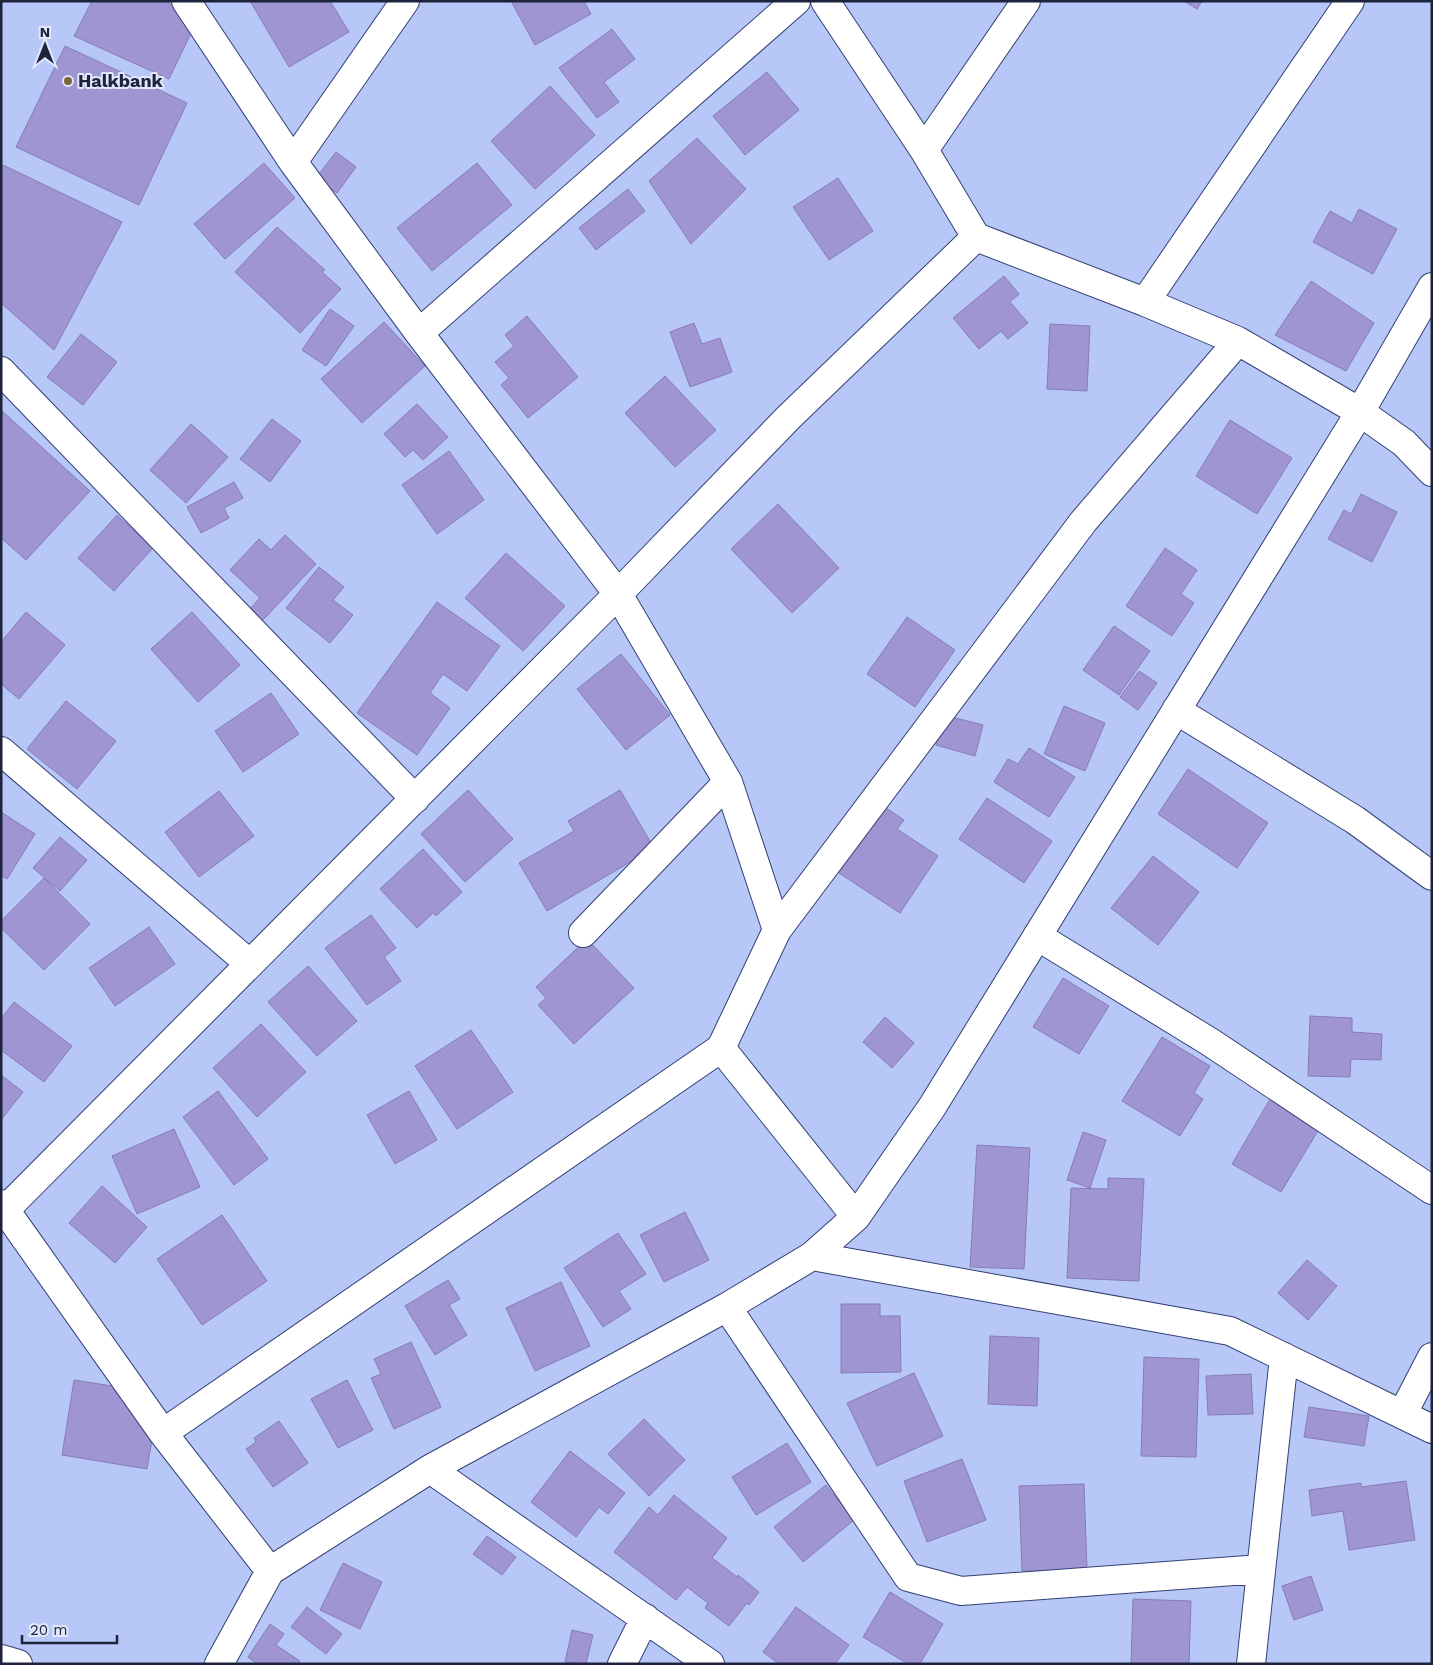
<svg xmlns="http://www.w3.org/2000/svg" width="1433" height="1665" font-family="'Work Sans',sans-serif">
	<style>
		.building { fill: #9f95d2; stroke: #867cb7 }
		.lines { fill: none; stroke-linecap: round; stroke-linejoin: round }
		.minor-casing { stroke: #344174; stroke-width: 30 }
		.minor { stroke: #fff; stroke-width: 28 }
		.poi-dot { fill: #786735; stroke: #e2e8fc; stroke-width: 2 }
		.labels { text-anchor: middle; stroke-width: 4; stroke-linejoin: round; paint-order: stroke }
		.poi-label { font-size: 18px; font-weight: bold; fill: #1d233a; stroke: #e2e8fc; text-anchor: start }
	</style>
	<rect width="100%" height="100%" fill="#b7c7f8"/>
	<path class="building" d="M92,1h76l24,30 -23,48 -95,-43z
		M250,1h80l19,31 -60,35z
		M511,1h73l7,13 -56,31z
		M1184,1h18l-5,8z
		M612,29l23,30 -31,23 15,20 -22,16 -38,-50z
		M65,46l122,57 -48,102 -123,-58z
		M767,72l32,38 -54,45 -32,-39z
		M550,86l45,49 -60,54 -44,-48z
		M697,138l49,51 -55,55 -42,-63z
		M336,152l20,15 -19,26 -21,-15z
		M264,163l31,35 -70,61 -31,-35z
		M477,163l35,42 -80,66 -35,-43z
		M3,165l119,57 -68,128 -53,-47v-134z
		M838,178l35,53 -44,29 -36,-53z
		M628,189l17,22 -49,39 -17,-22z
		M1359,209l38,20 -24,45 -60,-32 17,-31 22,12z
		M277,227l48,43 -3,2 19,17 -41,44 -65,-61z
		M1004,276l15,18 -9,8 18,21 -20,16 -7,-8 -22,18 -26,-31z
		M1311,281l63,42 -28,48 -71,-36z
		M330,309l24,17 -28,40 -24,-16z
		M527,316l51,61 -50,41 -27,-33 8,-7 -14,-16 19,-16 -9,-11z
		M384,322l41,44 -63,57 -41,-44z
		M694,323l8,21 18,-6 12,34 -42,15 -20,-55z
		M1050,324l40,2 -3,65 -40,-2z
		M81,334l36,28 -34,43 -36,-28z
		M665,376l51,54 -41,37 -50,-54z
		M417,404l31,33 -25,23 -10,-10 -8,7 -21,-23z
		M1,410l89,81 -64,69 -25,-22z
		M272,419l29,22 -31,41 -30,-23z
		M1230,420l62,38 -35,56 -61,-38z
		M191,424l37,33 -42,46 -36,-33z
		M449,451l35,49 -47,34 -35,-49z
		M234,482l9,16 -19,10 5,10 -28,15 -14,-26z
		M1361,494l36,18 -25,50 -44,-23 16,-29 7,4z
		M778,504l61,64 -47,45 -61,-64z
		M117,515l36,33 -39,43 -36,-33z
		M285,535l31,29 -54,57 -12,-12 10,-11 -30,-28 29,-31 12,11z
		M1165,548l32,22 -16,24 13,9 -22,33 -46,-30z
		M506,553l59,53 -42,45 -58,-53z
		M319,567l25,20 -11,13 20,15 -23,28 -44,-35z
		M437,602l63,44 -33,45 -24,-17 -13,19 20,15 -33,47 -60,-42z
		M26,612l39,33 -46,54 -18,-15v-42z
		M192,612l48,53 -42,37 -47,-53z
		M907,617l48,33 -40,57 -48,-33z
		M1114,626l36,25 -31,44 -36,-25z
		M621,654l49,61 -44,35 -49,-61z
		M1139,671l18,12 -19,27 -18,-13z
		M271,693l28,41 -56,38 -28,-41z
		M66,701l50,40 -39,48 -50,-40z
		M1064,706l41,17 -20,48 -41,-17z
		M944,715l39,10 -8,31 -39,-11z
		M1029,748l46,29 -26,40 -55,-35 14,-23 10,5z
		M1188,769l80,54 -31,45 -79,-54z
		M468,790l45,49 -48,43 -44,-48z
		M620,790l34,58 -107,63 -28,-48 55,-32 -6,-10z
		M219,791l35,45 -55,41 -34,-45z
		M987,798l65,43 -28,42 -65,-44z
		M883,806l21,14 -7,9 41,27 -38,57 -61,-40z
		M1,812l34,22 -28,45 -6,-4z
		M60,837l27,23 -27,31 -27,-23z
		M423,849l39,43 -26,24 -3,-3 -16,15 -37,-39z
		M1153,856l46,36 -41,53 -47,-37z
		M44,878l46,46 -46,46 -43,-42v-7z
		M371,915l25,33 -12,9 17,24 -34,24 -42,-57z
		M149,927l26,37 -60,42 -26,-38z
		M587,939l47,49 -60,56 -36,-39 8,-7 -10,-11z
		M308,966l49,55 -40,35 -49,-54z
		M1063,978l46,28 -30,48 -46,-27z
		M14,1002l58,44 -28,36 -43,-32v-31z
		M1310,1016l42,2v14l30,2 -1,26 -30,-1 -1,18 -42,-1z
		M885,1017l29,26 -22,25 -29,-26z
		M261,1024l45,48 -49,45 -44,-49z
		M471,1030l42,62 -56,37 -42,-63z
		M1162,1037l48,29 -16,27 9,6 -23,37 -58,-35z
		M1,1075l22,17 -22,28z
		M218,1091l50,68 -34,26 -51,-68z
		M409,1091l28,49 -42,24 -28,-49z
		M1273,1094l49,30 -41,68 -49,-28z
		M174,1129l26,58 -63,27 -25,-58z
		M1083,1132l23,8 -16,48 -23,-8z
		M977,1145l53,3 -6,121 -54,-2z
		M1108,1178l36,1 -5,102 -72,-3 4,-90 37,1z
		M102,1186l45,41 -32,36 -46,-40z
		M685,1212l24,48 -45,22 -24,-47z
		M222,1215l45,66 -65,44 -45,-66z
		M618,1233l28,41 -27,17 12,18 -28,18 -39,-59z
		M1307,1260l30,26 -29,34 -30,-27z
		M448,1280l12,19 -11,6 18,30 -32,20 -30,-49z
		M561,1282l29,64 -55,25 -29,-63z
		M841,1304h39v12h20l1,56 -60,1z
		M990,1336l49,2 -2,68 -49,-2z
		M411,1342l30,65 -47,22 -23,-51 10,-4 -7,-15z
		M1144,1357l55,2 -3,98 -55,-1z
		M914,1373l29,63 -66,30 -30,-63z
		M1251,1374l2,40 -45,1 -2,-39z
		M74,1380l38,6 40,54 -5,29 -85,-14z
		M347,1380l26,50 -35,18 -27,-49z
		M1309,1407l60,9 -5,30 -60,-9z
		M644,1419l41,41 -36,36 -41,-42z
		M279,1421l29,42 -35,24 -27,-38 10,-7 -2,-4z
		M787,1443l24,39 -55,33 -24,-38z
		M570,1451l55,42 -17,21 -9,-7 -23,30 -45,-35z
		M962,1459l24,61 -59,22 -23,-61z
		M1406,1481l9,59 -66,10 -6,-39 -31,5 -3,-26 52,-7v4z
		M1084,1484l3,85 -65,2 -3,-85z
		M826,1485l28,35 -51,42 -29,-35z
		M674,1495l53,43 -15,20 25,19 1,-2 21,17 -10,13 -2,-2 -18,23 -24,-18 3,-5 -21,-16 -11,13 -62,-48 35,-45 9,8z
		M487,1536l29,21 -14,18 -29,-21z
		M343,1563l39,19 -22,47 -40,-19z
		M1311,1576l12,34 -29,10 -12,-34z
		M890,1592l53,32 -23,40h-12l-45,-27z
		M1133,1599l58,2 -2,63h-58z
		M307,1607l35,27 -16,20 -35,-27z
		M796,1607l53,38 -14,19h-56l-16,-12z
		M270,1624l14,10 -8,11 24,16 -2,3h-41l-9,-7z
		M572,1630l21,5 -7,29 -21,-2z"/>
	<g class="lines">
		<defs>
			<path id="minor" d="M186,1l107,161 126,171 199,261 110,188 49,148
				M825,1l99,149 52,87 169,65 93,39 122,71 44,31 28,29
				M924,150l102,-149
				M293,162l112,-161
				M1145,302l205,-301
				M419,333l377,-332
				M1,371l414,428
				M1176,710l179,110 77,56
				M1,751l249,213
				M583,933l145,-151
				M1037,936l173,106 222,148
				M721,1048l135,169
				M1,1204l162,229 107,138
				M6,1209l612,-615 170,-176 188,-181
				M812,1256l418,75 202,98
				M727,1307l181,270 53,14 300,-22
				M1403,1413l29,-56
				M163,1433l558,-385 56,-118 306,-408 155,-181
				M430,1469l280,195
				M1,1659l17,5
				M219,1664l51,-93 160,-102 297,-162 85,-51 44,-39 76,-110 428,-695 72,-125
				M622,1664l23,-46
				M1251,1664l33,-307"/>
		</defs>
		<use href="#minor" class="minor-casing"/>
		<use href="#minor" class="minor"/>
	</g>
	<circle class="poi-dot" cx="68" cy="81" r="5"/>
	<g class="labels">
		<g class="poi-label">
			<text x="78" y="87">Halkbank</text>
		</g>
	</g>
	<rect width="1433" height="1665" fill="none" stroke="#1d233a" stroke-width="5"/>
	<g transform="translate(45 45)" stroke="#e2e8fc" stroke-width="4" paint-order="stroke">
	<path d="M0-4L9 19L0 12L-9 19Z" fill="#1d233a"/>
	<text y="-8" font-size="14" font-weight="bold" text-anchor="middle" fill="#1d233a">N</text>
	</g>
	<path d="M22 1635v8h95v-8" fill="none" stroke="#1d233a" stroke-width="2.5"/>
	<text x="30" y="1635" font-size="15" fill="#1d233a" stroke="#e2e8fc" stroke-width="4" paint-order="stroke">20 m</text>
</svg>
